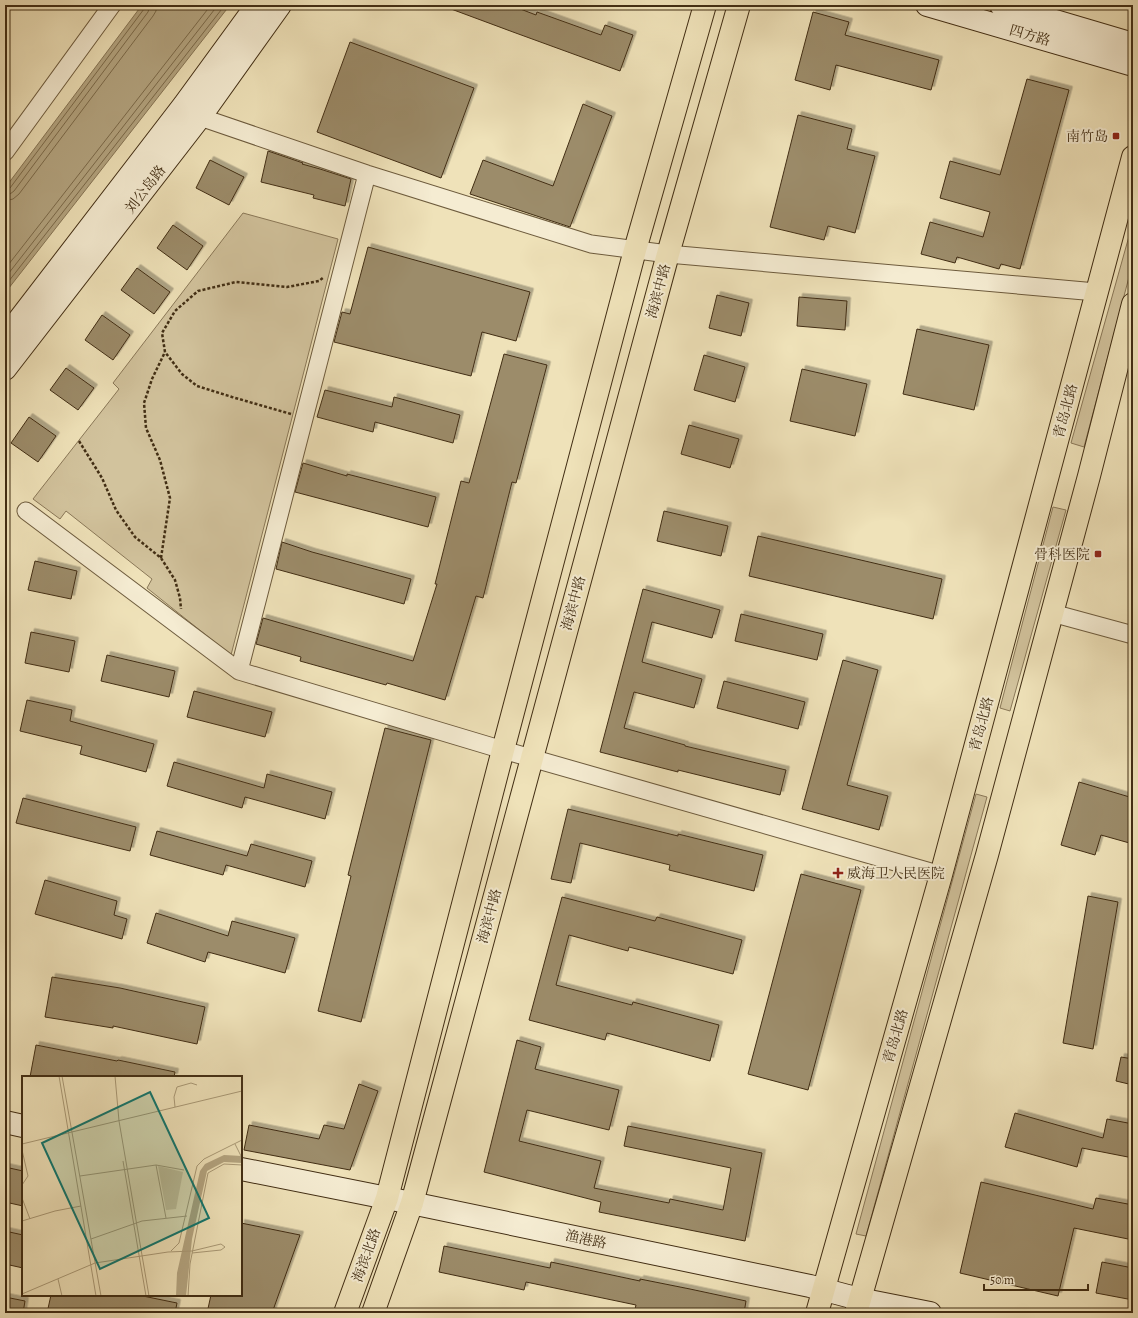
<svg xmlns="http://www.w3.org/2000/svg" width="1138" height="1318" font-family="Alegreya,'Noto Serif SC',serif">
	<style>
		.green { fill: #d2c39d; stroke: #8a7858 }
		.water { fill: #b4a581; stroke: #867555 }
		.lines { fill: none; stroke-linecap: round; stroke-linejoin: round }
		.shore { stroke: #7b6a4a; stroke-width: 1 }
		.building { fill: #9c8c6a; stroke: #422e14; filter: url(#shadow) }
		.street-casing { stroke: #6d5b3d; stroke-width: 19 }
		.secondary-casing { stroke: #422e14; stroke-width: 24 }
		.primary-casing { stroke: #422e14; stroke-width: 24 }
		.path { stroke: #422e14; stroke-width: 2.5; stroke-dasharray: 3 2; stroke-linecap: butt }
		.street { stroke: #f5ecd2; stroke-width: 17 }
		.secondary { stroke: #f5ecd2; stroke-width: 22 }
		.primary { stroke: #efe2b9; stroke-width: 22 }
		.poi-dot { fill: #8f2418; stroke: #f5ecd2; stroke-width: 1.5 }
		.labels { text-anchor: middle; stroke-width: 4; stroke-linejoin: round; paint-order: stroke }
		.street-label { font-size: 14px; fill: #422e14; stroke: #f5ecd2 }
		.poi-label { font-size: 14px; fill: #422e14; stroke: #f5ecd2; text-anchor: end }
		.inset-road { fill: none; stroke: #aa9a77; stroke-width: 1 }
		.view { fill: #0f766e; fill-opacity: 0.15; stroke: #0f766e; stroke-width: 2 }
		.inset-edge { fill: none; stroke: #422e14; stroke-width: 2 }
	</style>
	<defs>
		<filter id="shadow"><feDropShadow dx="3.5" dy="-3.5" stdDeviation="0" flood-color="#0004"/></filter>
	</defs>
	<rect width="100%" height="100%" fill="#efe2b9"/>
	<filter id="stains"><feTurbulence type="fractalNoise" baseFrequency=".005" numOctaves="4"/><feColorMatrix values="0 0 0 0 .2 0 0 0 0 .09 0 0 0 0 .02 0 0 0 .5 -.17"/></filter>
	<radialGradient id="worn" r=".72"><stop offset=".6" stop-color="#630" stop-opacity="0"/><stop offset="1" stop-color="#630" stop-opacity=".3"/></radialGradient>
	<path class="green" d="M243,213l95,26 -107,416 -84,-67 5,-9 -86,-68 -6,8 -27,-20 86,-110 -6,-6z
		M1133,222v40l-49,185 -13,-4z
		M1053,507l13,3 -56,201 -10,-3z
		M976,794l11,3 -121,439 -10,-2z"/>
	<path class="water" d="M142,5h88l-225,288v-105z"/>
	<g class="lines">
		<path class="shore" d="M5,190l5,-2 134,-179 1,-4
			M5,195l5,-1 4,-3 134,-179 2,-7
			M5,201l8,-2 6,-5 134,-178 3,-5v-6
			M5,269l206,-264
			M5,278l213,-273
			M5,286l220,-281"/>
	</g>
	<path class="building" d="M443,5h67l26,10 1,-3 64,23 4,-10 28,10 -13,36 -107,-39 -70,-26z
		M813,12l36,10 -4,13 94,25 -8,30 -95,-25 -6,25 -35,-10z
		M350,42l124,46 -33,90 -124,-46z
		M1027,79l42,11 -49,179 -19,-5 -2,5 -42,-12 -2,6 -34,-9 9,-32 53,15 7,-25 -50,-14 10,-37 50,14z
		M583,104l29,12 -42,111 -100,-33 13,-34 70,26z
		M798,115l54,14 -5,20 28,7 -20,77 -27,-7 -4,14 -54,-13z
		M268,151l35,12 -1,1 18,5 31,10 -6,27 -32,-8 1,-3 -53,-13z
		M210,160l34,17 -15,28 -33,-17z
		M173,225l30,21 -16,24 -30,-22z
		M368,247l162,45 -14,49 -34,-9 -11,44 -137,-34 8,-30 8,2z
		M137,268l33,24 -16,22 -33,-24z
		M717,295l32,8 -8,33 -32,-8z
		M799,297l48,4 -2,29 -48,-4z
		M102,315l28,20 -17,25 -28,-20z
		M917,329l72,16 -15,65 -71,-16z
		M504,354l43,11 -31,118 -4,-1 -29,116 -7,-2 -31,104 -58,-17 -1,2 -86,-24 1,-4 -45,-13 7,-26 150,43 24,-77h-2l26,-103 8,2z
		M704,355l41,12 -10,35 -41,-12z
		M66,368l28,20 -16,22 -28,-20z
		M802,369l65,15 -12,52 -65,-15z
		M325,390l67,17 2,-10 66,18 -7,28 -78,-21 -2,10 -56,-15z
		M29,417l27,19 -18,26 -27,-19z
		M689,425l50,14 -9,29 -49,-14z
		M303,463l44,13v-2l89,23 -8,30 -133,-35z
		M664,511l64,15 -7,30 -64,-15z
		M758,536l184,43 -9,40 -184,-43z
		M282,542l30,10 99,27 -7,25 -128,-35z
		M35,561l42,10 -6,28 -43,-9z
		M643,589l77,21 -8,28 -60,-16 -10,40 60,17 -8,29 -60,-16 -10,36 61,17v1l101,24 -6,25 -102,-25v2l-78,-20z
		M741,614l82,20 -6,26 -82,-19z
		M31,632l44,9 -6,31 -44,-9z
		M107,655l68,16 -6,26 -68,-16z
		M843,660l35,10 -31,115 41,11 -9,34 -77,-21z
		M724,681l81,21 -7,27 -81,-21z
		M194,691l78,21 -7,25 -78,-20z
		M27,700l45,10 -2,11 84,23 -8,28 -66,-18 2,-8 -62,-15z
		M385,728l46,12 -70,282 -43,-11 33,-135 -3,-1z
		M174,762l90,26 3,-14 65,18 -7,27 -80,-22 -3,11 -75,-22z
		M1079,782l54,16v46l-32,-9 -6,20 -34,-10z
		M23,798l113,29 -6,24 -114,-28z
		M568,809l110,27v-2l85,21 -9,36 -85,-21 1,-5 -90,-22 -9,40 -20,-4z
		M157,831l90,25 4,-12 61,17 -7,26 -79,-22 -3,10 -73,-20z
		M801,874l60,16 -53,200 -60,-16z
		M45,880l72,21 -3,14 13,4 -5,20 -87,-25z
		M1088,896l30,6 -25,147 -30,-6z
		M562,897l93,24 2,-4 85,23 -9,34 -104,-27 -1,4 -59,-16 -13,50 76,20 1,-3 86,23 -9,36 -103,-28 -2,7 -76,-20z
		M156,913l72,23 4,-15 63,17 -10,35 -77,-21 -3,10 -58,-19z
		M52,977l68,11 85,19 -8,37 -84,-18v2l-68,-11z
		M517,1040l24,7 -6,22 84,21 -10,40 -82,-20 -8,31 82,20 -7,27 75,15 1,-4 53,11 8,-42 -107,-22 4,-20 134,27 -17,88 -146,-29 2,-10 -117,-30z
		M36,1045l81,16 1,-1 57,12 -1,5h-144z
		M1121,1057l12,2v26l-17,-4z
		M359,1084l19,7 -28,79 -106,-20 5,-25 70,14 5,-14 20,4z
		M1015,1113l88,25 4,-19 26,5v34l-51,-10 -5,19 -72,-20z
		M5,1167l18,4v35l-18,-4z
		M981,1182l112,27 3,-11 37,7v35l-59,-12 -16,68 -98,-23z
		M241,1223l59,12 -28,78h-65l4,-18h30z
		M5,1231l18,4v33l-18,-4z
		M444,1246l106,22 1,-6 89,19v-2l50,10 56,12 -2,12h-110l2,-8 -110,-23 -2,8 -85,-18z
		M1102,1262l31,6v32l-37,-7z
		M51,1295h87l39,8 -2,10h-128z
		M5,1297l20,4 -2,12h-18z"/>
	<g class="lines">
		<defs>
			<path id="street" d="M190,110l10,7 167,57 224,70 77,10 428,38
				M5,152l107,-147
				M26,511l213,160 264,79 438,125
				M1052,613l81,22
				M239,671l128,-497"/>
			<path id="secondary" d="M927,5l206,60
				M1001,5l132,39
				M5,338l179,-233 73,-100
				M5,369l195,-252 80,-112
				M5,1122l18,4
				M241,1169l146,29 423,88 49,13 71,14"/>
			<path id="primary" d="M345,1313l42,-115 116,-448 132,-500 70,-245
				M373,1313l39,-110 256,-949 71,-249
				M817,1313l124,-438 192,-718
				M856,1313l131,-458 102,-379 44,-172"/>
		</defs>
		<use href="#street" class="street-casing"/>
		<use href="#secondary" class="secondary-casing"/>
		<use href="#primary" class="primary-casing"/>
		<path class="path" d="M291,414l-59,-17 -35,-11 -15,-12 -17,-22 -3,-19 13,-22 23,-20 38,-9 51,5 32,-6 5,-4
			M79,441l23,37 14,32 19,27 26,21 14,22 5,18 1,11
			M161,558l9,-60 -10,-38 -14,-32 -2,-25 8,-24 13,-27"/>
		<use href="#street" class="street"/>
		<use href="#secondary" class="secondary"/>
		<use href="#primary" class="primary"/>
	</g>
	<g class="poi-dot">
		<rect x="1112" y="132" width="8" height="8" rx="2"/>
		<rect x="1094" y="550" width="8" height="8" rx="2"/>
		<path d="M836 867h4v4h4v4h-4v4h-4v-4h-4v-4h4z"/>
	</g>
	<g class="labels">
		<g class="street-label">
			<text transform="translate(1030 35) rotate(16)" y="5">四方路</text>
			<text transform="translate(145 189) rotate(-52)" y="5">刘公岛路</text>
			<text transform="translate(658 291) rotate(-75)" y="5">海滨中路</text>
			<text transform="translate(1065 411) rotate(-75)" y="5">青岛北路</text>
			<text transform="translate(573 603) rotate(-75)" y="5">海滨中路</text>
			<text transform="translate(981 724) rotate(-75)" y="5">青岛北路</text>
			<text transform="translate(489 916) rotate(-75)" y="5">海滨中路</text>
			<text transform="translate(895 1036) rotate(-74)" y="5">青岛北路</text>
			<text transform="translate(586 1239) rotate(12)" y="5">渔港路</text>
			<text transform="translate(366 1255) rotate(-70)" y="5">海滨北路</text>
		</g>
		<g class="poi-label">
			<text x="1108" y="141">南竹岛</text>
			<text x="1090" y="559">骨科医院</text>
			<text x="847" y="878" text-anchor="start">威海卫人民医院</text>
		</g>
	</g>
	<g transform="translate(22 1076)">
		<rect width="220" height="220" fill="#efe2b9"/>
		<path d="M136,90l25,6 -7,37 -10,1z" fill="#d2c39d"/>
		<path d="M202,79l18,1v7l-18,-1 -17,9 -15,68 -6,57h-10l1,-23 23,-102 5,-7z" fill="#b4a581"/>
		<path class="inset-road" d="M37,0l37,220M40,0l39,220M93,0l4,45 30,175M153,31l-1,-10 3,-10 14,-4 6,2M0,68l220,-53M213,68l7,14M0,74l6,26 -6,9M101,85l23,135M134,89l10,53M58,100l76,-11 28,5M0,122l8,21M0,145l33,-10 26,-5M69,163l51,-18 45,-5M149,175l8,-8 18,-77 7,-7 38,-19M170,177l29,-3 4,-3 -4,-3 -29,7M36,203l4,17M0,218l73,-31 73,-11 24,-1M166,220l2,-32 18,-91 16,-9 18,1"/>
		<path class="view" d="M128,16l59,126 -109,51 -58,-126z"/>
		<rect width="220" height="220" class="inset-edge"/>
	</g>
	<rect width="1138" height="1318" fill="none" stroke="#efe2b9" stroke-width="20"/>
	<rect x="6" y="6" width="1126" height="1306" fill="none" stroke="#422e14" stroke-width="2"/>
	<rect x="10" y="10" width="1118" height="1298" fill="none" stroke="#422e14"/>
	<path d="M984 1284v6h104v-6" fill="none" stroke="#422e14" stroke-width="2"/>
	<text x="990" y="1284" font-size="12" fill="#422e14" stroke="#f5ecd2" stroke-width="3" paint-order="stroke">50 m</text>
	<rect width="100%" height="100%" filter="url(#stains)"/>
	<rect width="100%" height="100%" fill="url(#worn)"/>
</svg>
